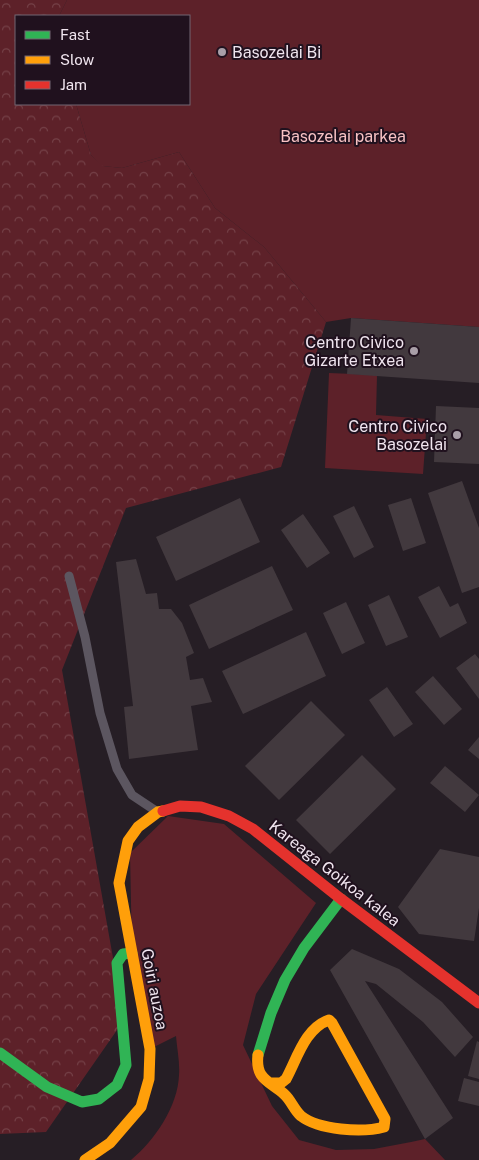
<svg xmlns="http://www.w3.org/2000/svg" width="479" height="1160" font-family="'Public Sans',sans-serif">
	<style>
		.green { fill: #5d2129 }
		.forest { fill: url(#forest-crowns) }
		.building { fill: #42393e }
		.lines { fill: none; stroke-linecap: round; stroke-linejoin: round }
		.lane { stroke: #5c5660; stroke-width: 9 }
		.fast { stroke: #30b455; stroke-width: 11 }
		.slow { stroke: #ff9f0a; stroke-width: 11 }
		.jam { stroke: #e5322d; stroke-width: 11 }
		.poi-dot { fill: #a99fa8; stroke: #20111e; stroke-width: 2 }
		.labels { text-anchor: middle; stroke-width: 4; stroke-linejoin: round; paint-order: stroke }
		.poi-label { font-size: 16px; fill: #f0e5ef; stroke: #20111e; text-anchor: end }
		.park-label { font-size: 16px; fill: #f8c2c4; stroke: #20111e }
		.street-label { font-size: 16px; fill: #f0e5ef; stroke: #20111e }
	</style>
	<defs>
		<pattern id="forest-crowns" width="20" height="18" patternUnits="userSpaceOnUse" patternTransform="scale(1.25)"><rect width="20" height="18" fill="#5d2129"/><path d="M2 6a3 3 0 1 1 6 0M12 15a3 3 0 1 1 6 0" fill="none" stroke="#754148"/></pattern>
	</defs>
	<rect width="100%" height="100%" fill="#261e25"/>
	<path class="green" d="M67,0h412v327l-128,-9 -25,4 -62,-75 -49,-39 -36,-56 -57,16 -20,-2 -11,-11 -15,-51h113v-88h-130z
		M329,373l48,2 -1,40 51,4 -4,55 -98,-6z
		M168,816l56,8 92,79 -60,91 -13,51 29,61 27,34 37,10 38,-1 37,-7 14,-3 20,21h-314c24,-20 47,-54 48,-85 1,-13 -2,-26 -3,-39l-26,13 -18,-96 -2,-100z"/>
	<path class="forest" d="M0,0h67l-8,16h-43v88h60l15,51 12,11 19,2 57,-16 36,56 49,39 62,75 -45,145 -155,41 -64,162 62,350 -78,112 -46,2z"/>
	<path class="building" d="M351,318l128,9v56l-132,-9z
		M436,406l43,2v56l-45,-2z
		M462,481l17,47v59l-17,6 -34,-100z
		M240,498l20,44 -84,39 -20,-44z
		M411,498l15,45 -23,8 -15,-46z
		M354,506l20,41 -20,11 -21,-42z
		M303,514l27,39 -23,15 -26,-38z
		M136,559l10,35 11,-1 2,16h12l11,14 12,30 -8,4 4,23 13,-2 9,24 -21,4 7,44 -69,9 -5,-52 9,-1 -17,-144z
		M272,566l21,44 -84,39 -20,-44z
		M439,586l11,21 8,-4 9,20 -27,15 -22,-41z
		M389,595l19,42 -22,9 -18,-41z
		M346,602l19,41 -23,11 -19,-41z
		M306,632l20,44 -83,38 -21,-43z
		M475,654l4,5v40l-23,-31z
		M433,676l29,33 -18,16 -29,-33z
		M387,687l26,37 -19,13 -25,-37z
		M311,701l34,34 -66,65 -34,-34z
		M479,737v22l-11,-9z
		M362,755l34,34 -66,65 -34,-34z
		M445,766l34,29 -14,17 -35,-29z
		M440,849l39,8v51l-5,33 -55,-7 -21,-27z
		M352,949l47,20 43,33 31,35 -18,20 -32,-35 -47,-38 -11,-3 88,137 -28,21 -95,-169z
		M477,1041l2,1v37l-11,-3z
		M464,1078l15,4v24l-21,-5z"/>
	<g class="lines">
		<path class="lane" d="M69,576l16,61 15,76 17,56 15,26 24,16"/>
		<path class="fast" d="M0,1053l47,34 35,15 17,-3 18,-14 9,-20 -9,-102 6,-9 9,-1
			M258,1055l13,-42 14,-33 19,-32 37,-49"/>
		<path class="slow" d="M258,1055c-3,24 11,26 26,39 7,6 10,16 17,22 18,14 61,17 83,11l1,-8 -53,-96 -3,-3c-24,8 -32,39 -43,59l-5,4h-11
			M85,1160l25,-17 31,-36 8,-28 1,-30 -31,-166 9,-42 10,-14 20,-15 5,-1"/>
		<path class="jam" d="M163,811l17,-5 21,1 28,9 24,13 88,70 138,104"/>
	</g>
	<g class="poi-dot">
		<circle cx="222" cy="52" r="5"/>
		<circle cx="414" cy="351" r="5"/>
		<circle cx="457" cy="435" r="5"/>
	</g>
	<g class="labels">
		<g class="poi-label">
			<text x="232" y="58" text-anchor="start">Basozelai Bi</text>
			<text x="404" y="348">Centro Civico<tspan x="404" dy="18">Gizarte Etxea</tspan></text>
			<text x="447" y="432">Centro Civico<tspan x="447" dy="18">Basozelai</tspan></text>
		</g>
		<g class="park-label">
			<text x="343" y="142">Basozelai parkea</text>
		</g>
		<g class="street-label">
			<text transform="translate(335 873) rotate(38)" y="6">Kareaga Goikoa kalea</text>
			<text transform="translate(155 989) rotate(79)" y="6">Goiri auzoa</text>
		</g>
	</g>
	<rect x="15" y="15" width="175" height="90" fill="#20111e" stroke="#736672"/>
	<rect x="25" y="31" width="25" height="8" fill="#30b455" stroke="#736672"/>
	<text x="60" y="40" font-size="15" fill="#f0e5ef">Fast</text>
	<rect x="25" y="56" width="25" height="8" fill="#ff9f0a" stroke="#736672"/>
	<text x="60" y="65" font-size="15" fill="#f0e5ef">Slow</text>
	<rect x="25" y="81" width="25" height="8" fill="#e5322d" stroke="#736672"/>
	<text x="60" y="90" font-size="15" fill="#f0e5ef">Jam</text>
</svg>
